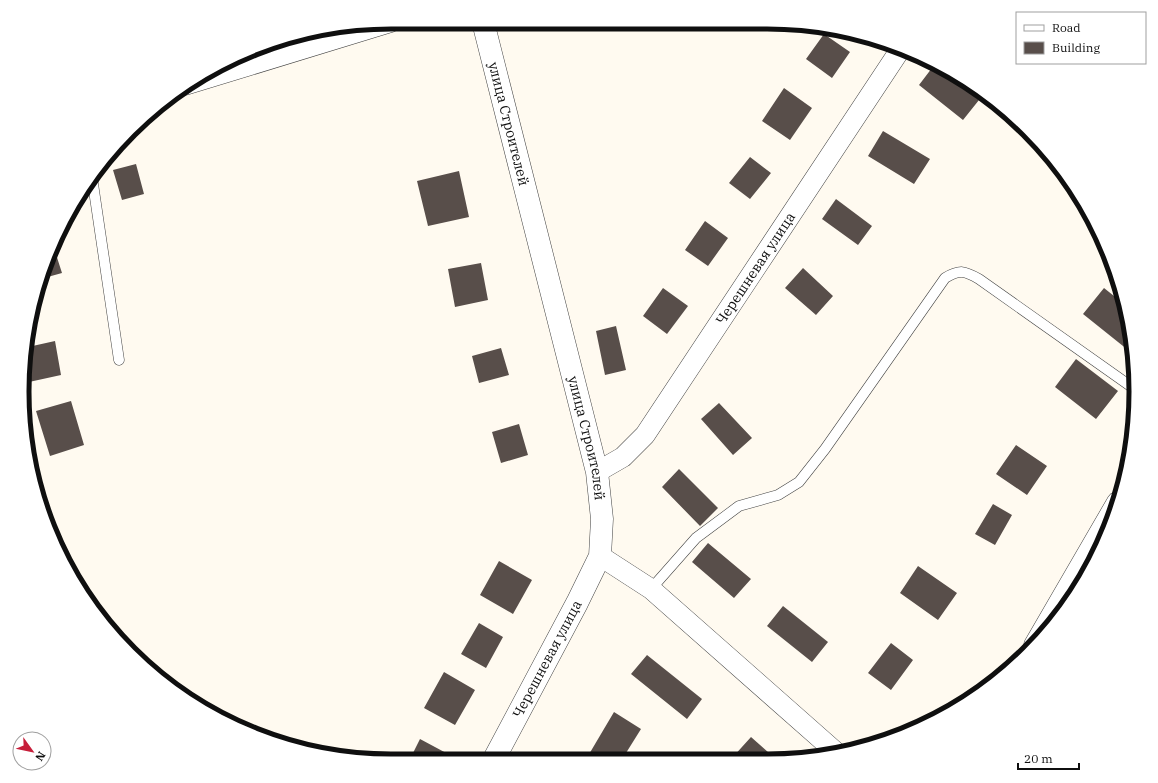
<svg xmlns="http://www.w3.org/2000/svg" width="1158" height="783" font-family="'IBM Plex Serif',serif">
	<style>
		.building { fill: #584e4a }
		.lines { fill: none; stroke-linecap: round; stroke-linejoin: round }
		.service-casing { stroke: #424242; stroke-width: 11 }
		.minor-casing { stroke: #424242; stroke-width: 21 }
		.tertiary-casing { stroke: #424242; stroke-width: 23 }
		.service { stroke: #fff; stroke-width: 10 }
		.minor { stroke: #fff; stroke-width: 20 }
		.tertiary { stroke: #fff; stroke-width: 22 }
		.labels { text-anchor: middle; stroke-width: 4; stroke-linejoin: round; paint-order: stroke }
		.street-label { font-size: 14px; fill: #0f0f0f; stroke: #fff }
		.rim { fill: none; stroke: #0f0f0f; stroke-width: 5 }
	</style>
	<rect width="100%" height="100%" fill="#fffaf0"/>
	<path class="building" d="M824,34l26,18 -18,26 -26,-19z
		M935,64l44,36 -16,20 -44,-35z
		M784,88l28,20 -22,32 -28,-19z
		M883,131l47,28 -16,25 -46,-28z
		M750,157l21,16 -21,26 -21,-16z
		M136,164l8,30 -22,6 -9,-30z
		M459,171l10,46 -41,9 -11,-45z
		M836,199l36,27 -14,19 -36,-26z
		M705,221l23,17 -20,28 -23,-16z
		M53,245l9,28 -18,5 6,-28z
		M481,263l7,37 -33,7 -7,-38z
		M803,268l30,28 -17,19 -31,-27z
		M663,288l25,18 -21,28 -24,-18z
		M1104,288l20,16 5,15 2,27 -3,4 -45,-36z
		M616,326l10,44 -21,5 -9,-44z
		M55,341l6,34 -32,7 -4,-24 3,-11z
		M501,348l8,27 -30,8 -7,-27z
		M1076,359l42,32 -22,28 -41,-32z
		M71,401l13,44 -34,11 -14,-45z
		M719,403l33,35 -19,17 -32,-36z
		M519,424l9,31 -27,8 -9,-31z
		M1016,445l31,21 -20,29 -31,-21z
		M679,469l39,39 -18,18 -38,-39z
		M993,504l19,11 -17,30 -20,-11z
		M708,543l43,36 -17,19 -42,-36z
		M499,561l33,19 -19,34 -33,-19z
		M918,566l39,27 -19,27 -38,-27z
		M783,606l45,36 -16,20 -45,-36z
		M479,623l24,14 -17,31 -25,-14z
		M891,643l22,17 -22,30 -23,-17z
		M647,655l55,44 -15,20 -56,-45z
		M444,672l31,18 -20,35 -31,-17z
		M614,712l27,17 -20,32h-36z
		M751,737l26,23 -41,1 -4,-3z
		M420,739l28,15 -4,7h-35z"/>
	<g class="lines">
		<defs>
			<path id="service" d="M92,177l27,183
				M651,589l45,-51 43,-32 39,-11 21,-13 26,-33 120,-171c15,-9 20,-7 34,1l157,111"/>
			<g id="minor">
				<path d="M185,85l206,-63"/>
				<path id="s1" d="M597,472l26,-15 22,-22 255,-385"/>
				<path d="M600,556l51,33 187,165"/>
				<path d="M1034,645l83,-143"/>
			</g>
			<g id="tertiary">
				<path id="s2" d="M483,22l114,450 5,47 -2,37 -23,47 -84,158"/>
			</g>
		</defs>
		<use href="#service" class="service-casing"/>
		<use href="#minor" class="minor-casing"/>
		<use href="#tertiary" class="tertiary-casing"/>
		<use href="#service" class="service"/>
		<use href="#minor" class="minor"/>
		<use href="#tertiary" class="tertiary"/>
	</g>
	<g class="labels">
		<g class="street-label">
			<text dy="5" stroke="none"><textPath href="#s2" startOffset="105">улица Строителей</textPath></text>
			<text dy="5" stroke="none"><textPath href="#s1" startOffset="261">Черешневая улица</textPath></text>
			<text dy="5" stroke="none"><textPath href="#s2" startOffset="429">улица Строителей</textPath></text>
			<text transform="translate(547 659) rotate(-62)" y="5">Черешневая улица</text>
		</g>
	</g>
	<path d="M0 0H1158V783H0ZM391 29H767A362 362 0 0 1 1129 391V392A362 362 0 0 1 767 754H391A362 362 0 0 1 29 392V391A362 362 0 0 1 391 29Z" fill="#fff" fill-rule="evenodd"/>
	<path class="rim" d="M391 29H767A362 362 0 0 1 1129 391V392A362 362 0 0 1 767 754H391A362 362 0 0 1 29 392V391A362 362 0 0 1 391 29Z"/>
	<rect x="1016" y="12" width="130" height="52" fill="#ffffff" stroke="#9f9f9f"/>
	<rect x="1024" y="25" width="20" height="6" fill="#ffffff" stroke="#9f9f9f"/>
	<text x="1052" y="32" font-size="12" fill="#0f0f0f">Road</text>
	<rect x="1024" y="42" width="20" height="12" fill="#584e4a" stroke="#9f9f9f"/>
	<text x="1052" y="52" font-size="12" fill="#0f0f0f">Building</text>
	<g transform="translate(32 751) rotate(123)"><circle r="19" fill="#ffffff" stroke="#9f9f9f"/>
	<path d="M0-3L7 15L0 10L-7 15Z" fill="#c71e3a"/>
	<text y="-6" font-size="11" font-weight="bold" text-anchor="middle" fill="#0f0f0f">N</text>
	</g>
	<path d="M1018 763v6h61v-6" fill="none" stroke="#0f0f0f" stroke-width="2"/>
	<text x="1024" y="763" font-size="12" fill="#0f0f0f" stroke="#ffffff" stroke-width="3" paint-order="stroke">20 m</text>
</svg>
